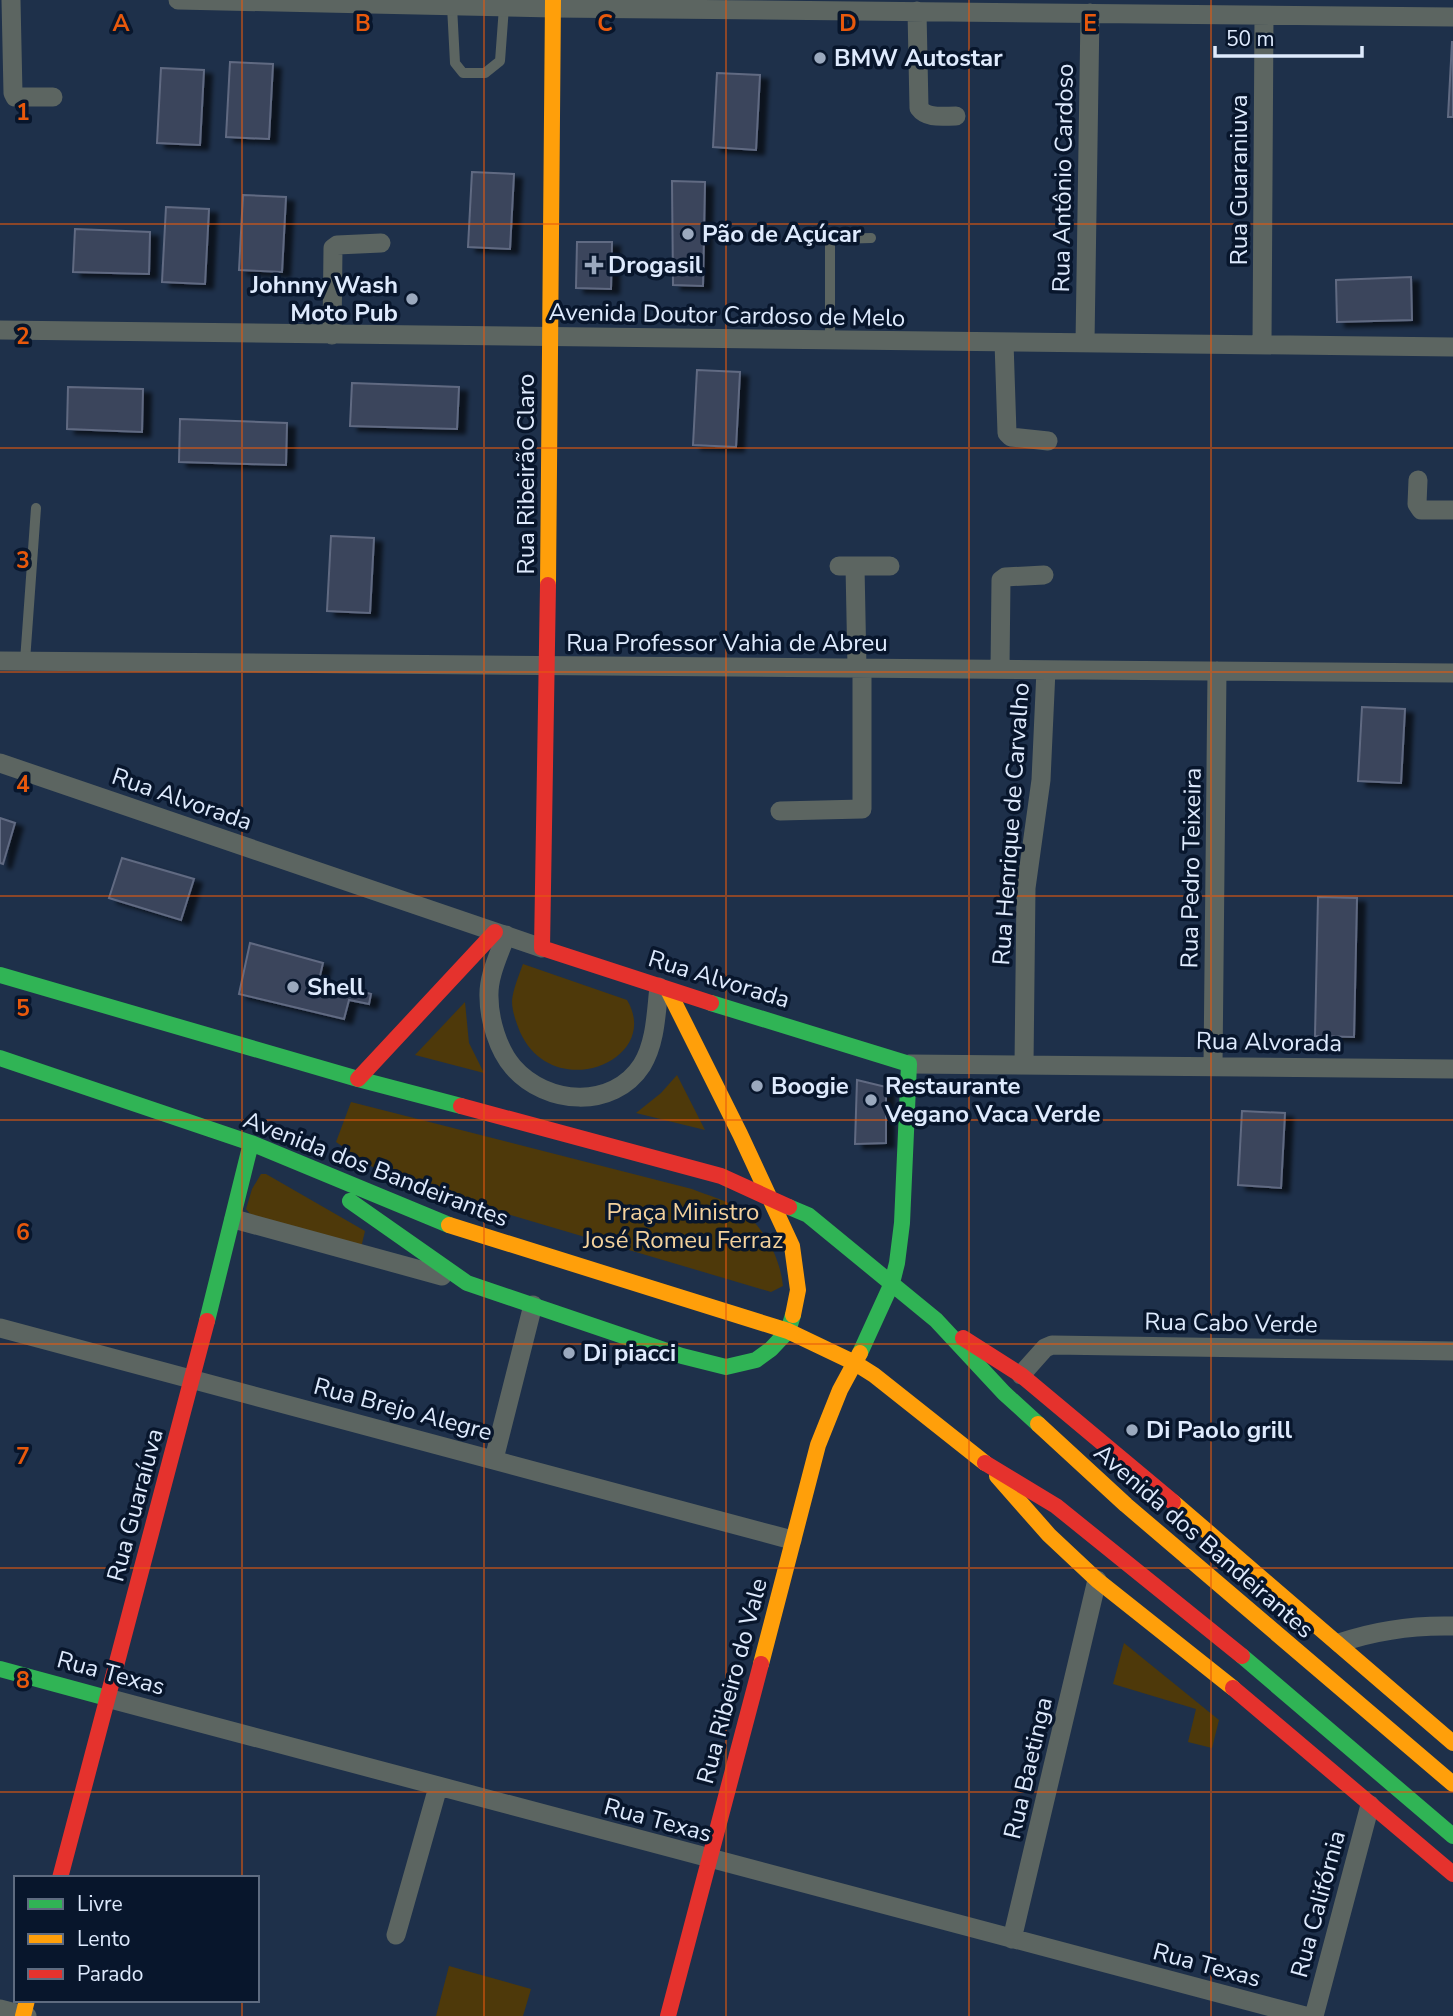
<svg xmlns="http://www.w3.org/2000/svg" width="1453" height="2016" font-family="'Nunito Sans',sans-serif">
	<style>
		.green { fill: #4e390a }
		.building { fill: #3b445b; stroke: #616a82; stroke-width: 2; filter: url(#shadow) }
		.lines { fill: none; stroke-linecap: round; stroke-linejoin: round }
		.lane { stroke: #5c6561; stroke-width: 10 }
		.street { stroke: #5c6561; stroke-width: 19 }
		.fast { stroke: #30b455; stroke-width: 16 }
		.slow { stroke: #ff9f0a; stroke-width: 16 }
		.jam { stroke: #e5322d; stroke-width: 16 }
		.grid { fill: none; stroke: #e8590c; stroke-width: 2; stroke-opacity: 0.55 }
		.poi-dot { fill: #9ba9be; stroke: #08162c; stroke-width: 2.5 }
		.labels { text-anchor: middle; stroke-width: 7; stroke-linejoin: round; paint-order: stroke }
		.poi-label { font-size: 24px; font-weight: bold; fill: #deeafd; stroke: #08162c; text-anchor: start }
		.street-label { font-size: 24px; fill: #deeafd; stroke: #08162c }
		.park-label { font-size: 24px; fill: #f3d19c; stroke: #08162c }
		.grid-label { font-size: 23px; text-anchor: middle; font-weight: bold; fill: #e8590c; stroke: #08162c; stroke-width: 7; stroke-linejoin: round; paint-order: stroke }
	</style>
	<defs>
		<filter id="shadow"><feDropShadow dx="8" dy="4.5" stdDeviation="2" flood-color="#0009"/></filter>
	</defs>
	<rect width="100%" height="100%" fill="#1e304a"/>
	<path class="green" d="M523,964l104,36c36,60 -74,105 -107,32 -4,-10 -8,-21 -8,-31 1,-12 7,-26 11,-37z
		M465,1002l4,41 15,30 -69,-18z
		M677,1075l28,55 -69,-17 25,-20z
		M351,1102l341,87c15,6 33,11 46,19 25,17 42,48 45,78l-12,6 -358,-106 -39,-18 -38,-26z
		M261,1174h5l99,57 -4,17 -110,-33 -5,-6 6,-20z
		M1124,1643l95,77 -7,28 -24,-6 8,-33 -83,-25z
		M449,1966l82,23 -8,27h-87z"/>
	<path class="building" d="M1452,42h1v75h-5z
		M230,62l43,2 -4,75 -43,-2z
		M161,68l43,2 -4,75 -43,-2z
		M717,73l43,2 -4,75 -43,-3z
		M472,172l42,2 -4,75 -42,-2z
		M672,181l33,1 -2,104 -30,-1z
		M243,195l43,2 -4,75 -43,-2z
		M166,207l43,2 -4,75 -43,-2z
		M75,229l75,3 -1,42 -76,-2z
		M577,242h35l-1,47 -35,-1z
		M1411,277l1,43 -75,2 -1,-42z
		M697,370l43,2 -4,75 -43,-2z
		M352,383l107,4 -2,42 -107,-3z
		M68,387l75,2 -1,43 -75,-3z
		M180,419l107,4 -1,42 -107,-3z
		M331,536l43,2 -4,75 -43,-2z
		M1362,707l43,2 -4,74 -43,-2z
		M0,818l15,5 -12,41 -3,-1z
		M122,858l72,21 -13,41 -72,-22z
		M1318,897l39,1 -3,139 -39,-1z
		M250,943l73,20 -4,17 52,14 -2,10 -20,-4 -5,19 -105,-25z
		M857,1080l29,7v56l-31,1z
		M1242,1111l43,2 -4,75 -43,-3z"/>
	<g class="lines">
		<path class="lane" d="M452,6l3,57 8,10h22l15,-12 4,-54
			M801,240l70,-2
			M830,340v-101
			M25,661l11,-153"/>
		<path class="street" d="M11,0l2,93 2,4h38
			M178,0l375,8 900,9
			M917,11l2,97c8,11 24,8 37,8
			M0,330l1453,17
			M332,335l1,-87 4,-3 44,-2
			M1004,342l3,91 4,4 37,4
			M1085,343l5,-330
			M1262,345l2,-329
			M1418,480l-1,24 4,6h32
			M839,566h51
			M855,566l2,102
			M0,661l1453,12
			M1000,669l1,-89 4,-3 39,-2
			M0,763l542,185
			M780,811l82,-2v-141
			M506,935c-7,20 -18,41 -17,62 0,22 9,53 24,70 33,38 100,43 129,-2 14,-23 14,-53 17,-78
			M909,1064l544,5
			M1024,1065l2,-177 15,-108 5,-110
			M1213,1066l4,-395
			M234,1219l208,57
			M0,1328l792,212
			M1021,1375l24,-27 7,-3 401,6
			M494,1459l39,-154
			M1339,1643c38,-13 74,-18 114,-17
			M107,1698l1198,318
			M396,1935l42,-148
			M1012,1939l85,-359
			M0,2009l27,7
			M1314,2016l56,-211"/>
		<path class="fast" d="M0,975l358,104 103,27
			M711,1003l198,61 -7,159 -5,40 -5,20 -32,70
			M0,1058l251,85 198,82
			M350,1201l117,82 215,73 44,11 30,-7 15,-11 17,-18 5,-16
			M789,1207l19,8 128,105 68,73 34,31
			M207,1321l44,-178
			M1242,1656l211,180
			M0,1669l107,29"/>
		<path class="slow" d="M548,585l5,-585
			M668,990l72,144 52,112 6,44 -5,25
			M449,1225l339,106 67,32 19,12 111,88
			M1038,1424l88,81 327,279
			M997,1476l52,59 48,45 136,108
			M1173,1502l280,241
			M761,1664l57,-219 22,-55 20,-37
			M23,2016l4,-16"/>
		<path class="jam" d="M548,585l-6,363 169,55
			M358,1079l137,-147
			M461,1106l260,70 68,31
			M963,1338l58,37 152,127
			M985,1463l71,43 186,150
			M1233,1688l220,186
			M60,1878l147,-557
			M668,2016l93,-352"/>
	</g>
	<path class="grid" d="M242,0v1878M484,0v2016M726,0v2016M969,0v2016M1211,0v2016M0,224h1453M0,448h1453M0,672h1453M0,896h1453M0,1120h1453M0,1344h1453M0,1568h1453M0,1792h1453M242,2000v16"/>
	<g class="poi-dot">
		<circle cx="820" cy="58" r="7"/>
		<circle cx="688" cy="234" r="7"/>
		<path d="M590.5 254.5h7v7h7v7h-7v7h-7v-7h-7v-7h7z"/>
		<circle cx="412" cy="299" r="7"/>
		<circle cx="293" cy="987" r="7"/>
		<circle cx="757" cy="1086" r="7"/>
		<circle cx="871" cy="1100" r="7"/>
		<circle cx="569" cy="1353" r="7"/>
		<circle cx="1132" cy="1430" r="7"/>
	</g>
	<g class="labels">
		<g class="poi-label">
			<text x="834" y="66">BMW Autostar</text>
			<text x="702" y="242">Pão de Açúcar</text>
			<text x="608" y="273">Drogasil</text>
			<text x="398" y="293" text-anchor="end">Johnny Wash<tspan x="398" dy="28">Moto Pub</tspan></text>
			<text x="307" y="995">Shell</text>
			<text x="771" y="1094">Boogie</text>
			<text x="885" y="1094">Restaurante<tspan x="885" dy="28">Vegano Vaca Verde</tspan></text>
			<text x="583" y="1361">Di piacci</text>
			<text x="1146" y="1438">Di Paolo grill</text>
		</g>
		<g class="street-label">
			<text transform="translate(1063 178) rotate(-89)" y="8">Rua Antônio Cardoso</text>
			<text transform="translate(1239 180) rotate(-90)" y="8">Rua Guaraniuva</text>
			<text transform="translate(727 315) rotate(1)" y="8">Avenida Doutor Cardoso de Melo</text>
			<text transform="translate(526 474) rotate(-90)" y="8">Rua Ribeirão Claro</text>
			<text x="727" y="651">Rua Professor Vahia de Abreu</text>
			<text transform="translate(182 799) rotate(19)" y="8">Rua Alvorada</text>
			<text transform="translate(1011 824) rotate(-86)" y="8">Rua Henrique de Carvalho</text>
			<text transform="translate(1191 868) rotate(-89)" y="8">Rua Pedro Teixeira</text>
			<text transform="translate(719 979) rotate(17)" y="8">Rua Alvorada</text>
			<text transform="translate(1269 1042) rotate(1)" y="8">Rua Alvorada</text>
			<text transform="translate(376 1169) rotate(21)" y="8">Avenida dos Bandeirantes</text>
			<text transform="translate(1231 1323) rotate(1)" y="8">Rua Cabo Verde</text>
			<text transform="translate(403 1409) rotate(15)" y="8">Rua Brejo Alegre</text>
			<text transform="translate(135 1505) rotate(-75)" y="8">Rua Guaraíuva</text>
			<text transform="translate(1204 1541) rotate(41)" y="8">Avenida dos Bandeirantes</text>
			<text transform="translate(111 1673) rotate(15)" y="8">Rua Texas</text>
			<text transform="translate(732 1681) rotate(-75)" y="8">Rua Ribeiro do Vale</text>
			<text transform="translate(1028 1768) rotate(-77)" y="8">Rua Baetinga</text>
			<text transform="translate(658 1820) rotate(15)" y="8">Rua Texas</text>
			<text transform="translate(1318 1904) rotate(-75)" y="8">Rua Califórnia</text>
			<text transform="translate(1207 1965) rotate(15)" y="8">Rua Texas</text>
		</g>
		<g class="park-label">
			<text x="683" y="1220">Praça Ministro<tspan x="683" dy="28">José Romeu Ferraz</tspan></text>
		</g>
	</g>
	<g class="grid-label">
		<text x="121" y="31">A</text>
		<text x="363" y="31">B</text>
		<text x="605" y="31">C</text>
		<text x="848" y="31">D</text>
		<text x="1090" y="31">E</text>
		<text x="23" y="120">1</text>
		<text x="23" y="344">2</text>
		<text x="23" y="568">3</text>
		<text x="23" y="792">4</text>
		<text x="23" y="1016">5</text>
		<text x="23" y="1240">6</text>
		<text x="23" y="1464">7</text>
		<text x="23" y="1688">8</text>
	</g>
	<rect x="14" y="1876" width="245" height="126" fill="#08162c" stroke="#5e6b80" stroke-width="2"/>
	<rect x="28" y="1899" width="35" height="10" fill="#30b455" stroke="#5e6b80" stroke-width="2"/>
	<text x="77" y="1911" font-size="21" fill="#deeafd">Livre</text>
	<rect x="28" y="1934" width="35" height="10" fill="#ff9f0a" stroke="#5e6b80" stroke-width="2"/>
	<text x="77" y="1946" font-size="21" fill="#deeafd">Lento</text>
	<rect x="28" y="1969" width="35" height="10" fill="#e5322d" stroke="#5e6b80" stroke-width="2"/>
	<text x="77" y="1981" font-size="21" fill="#deeafd">Parado</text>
	<path d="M1215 46v10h147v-10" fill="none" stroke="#deeafd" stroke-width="3.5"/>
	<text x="1226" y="46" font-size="21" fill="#deeafd" stroke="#08162c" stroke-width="5" paint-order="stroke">50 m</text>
</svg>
